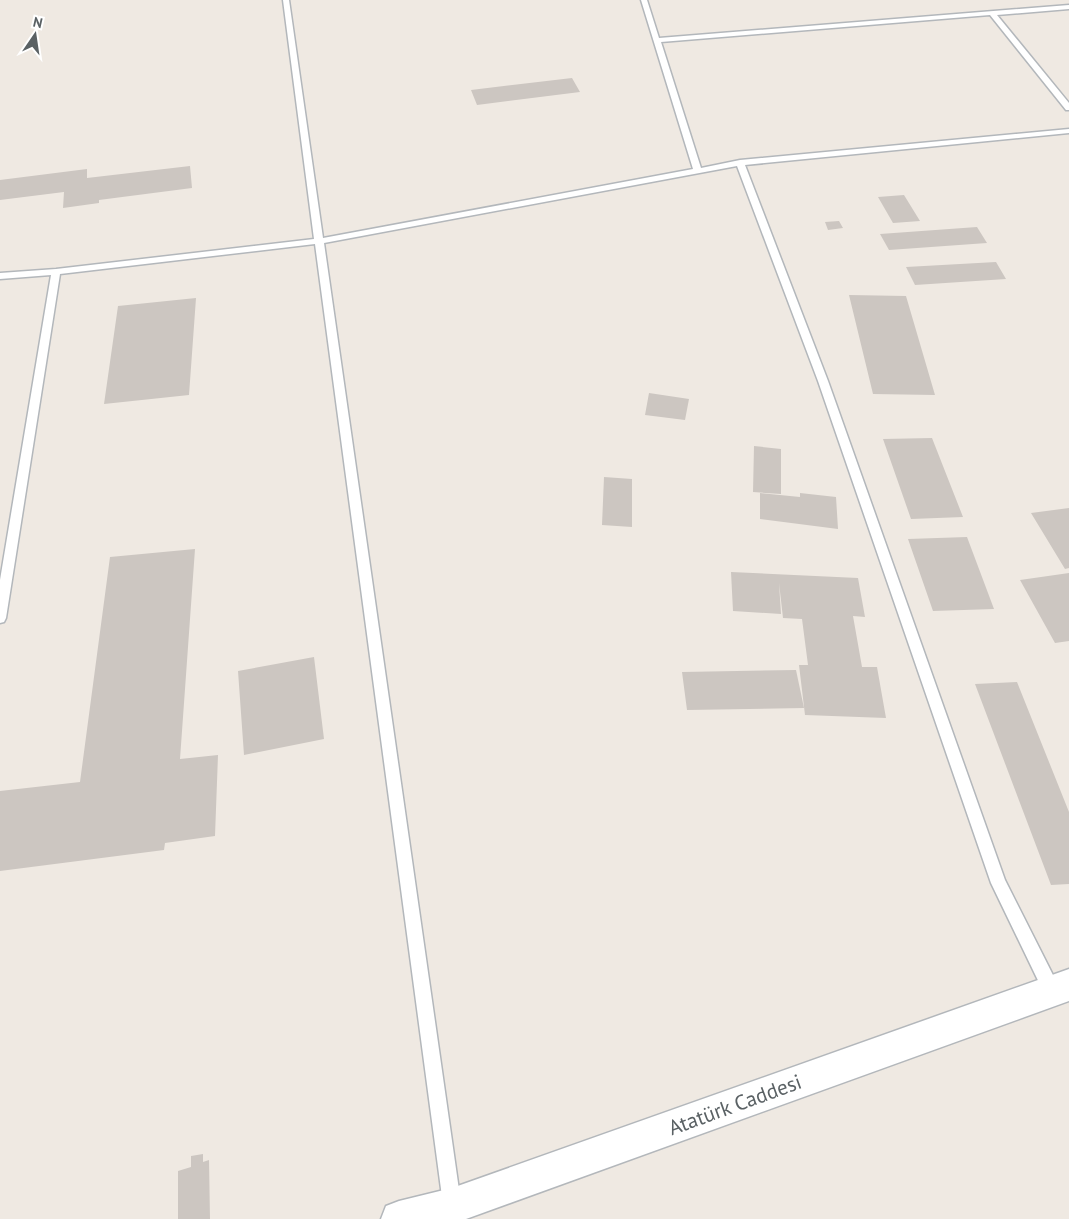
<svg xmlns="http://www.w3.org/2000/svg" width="1069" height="1219" font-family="'PT Sans',sans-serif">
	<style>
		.building { fill: #ccc6c1 }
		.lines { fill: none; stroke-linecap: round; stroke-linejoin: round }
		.lane-casing { stroke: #b3b7bb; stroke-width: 3 }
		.street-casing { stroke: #b3b7bb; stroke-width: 3 }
		.lane { fill: #fff; fill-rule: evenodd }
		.street { fill: #fff; fill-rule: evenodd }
		.labels { text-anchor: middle; stroke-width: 5; stroke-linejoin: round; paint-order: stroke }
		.near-street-label { font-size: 21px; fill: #5a6164; stroke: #fff }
	</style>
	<rect width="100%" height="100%" fill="#efe9e2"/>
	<path class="building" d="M572,78l8,14 -103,13 -6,-15z
		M190,166l2,22 -93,12v3l-36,5 1,-16 -64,8v-20l87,-11v9z
		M904,195l16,26 -27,2 -15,-26z
		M839,221l4,7 -15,2 -3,-8z
		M977,227l10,16 -98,7 -9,-16z
		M996,262l10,17 -91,6 -9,-18z
		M849,295l57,1 29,99 -62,-1z
		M196,298l-7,97 -85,9 14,-98z
		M649,393l40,6 -4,21 -40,-5z
		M932,438l31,79 -52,2 -28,-80z
		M754,446l27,3v45l-28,-2z
		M604,477l28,2v48l-30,-2z
		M760,493l40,4v-4l36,4 2,32 -78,-10z
		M1069,508v60l-4,1 -34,-56z
		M967,537l27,72 -61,2 -25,-72z
		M195,549l-15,210 38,-4 -3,81 -50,7 -1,7 -164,21v-80l80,-9 30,-225z
		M731,572l127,6 7,39 -12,-1 9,51h15l9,51 -81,-3 -6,-50h9l-6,-46 -19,-1 -4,-35 2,31 -48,-3z
		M1069,573v68l-14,2 -35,-63z
		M314,657l10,82 -80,16 -6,-84z
		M796,670l8,38 -117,2 -5,-38z
		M1017,682l52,130v72l-18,1 -76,-201z
		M203,1154v8l6,-2 1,59h-32v-48l13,-4v-11z"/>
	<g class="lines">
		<defs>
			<path id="lane" d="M283,0h6l34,238 370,-69 -52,-169h6l12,38 410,-33v4l-72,6 72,88v7h-3l-76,-95 -329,27 40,126 39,-8 329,-31v4l-324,32 83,216 177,499 53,105 2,6 -2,6 -6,2 -6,-2 -55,-114 -173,-502 -81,-215 -413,77 137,961 -3,6 -6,3 -6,-3 -3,-6 -128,-960 -255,30 -54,344 -2,4 -4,1v-43l51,-305 -51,4v-6l56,-4 258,-30z"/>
			<path id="street" d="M1069,969v32l-603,218h-85l5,-13 13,-5 53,-13z"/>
		</defs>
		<use href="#lane" class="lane-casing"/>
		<use href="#street" class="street-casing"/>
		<use href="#lane" class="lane"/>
		<use href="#street" class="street"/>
	</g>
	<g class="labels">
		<g class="near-street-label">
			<text transform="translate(735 1105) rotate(-20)" y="7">Atatürk Caddesi</text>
		</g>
	</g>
	<g transform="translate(35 35) rotate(13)" stroke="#ffffff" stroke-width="4" paint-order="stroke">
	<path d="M0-4L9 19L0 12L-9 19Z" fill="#5a6164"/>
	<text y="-8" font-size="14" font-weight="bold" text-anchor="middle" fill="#5a6164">N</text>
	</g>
</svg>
